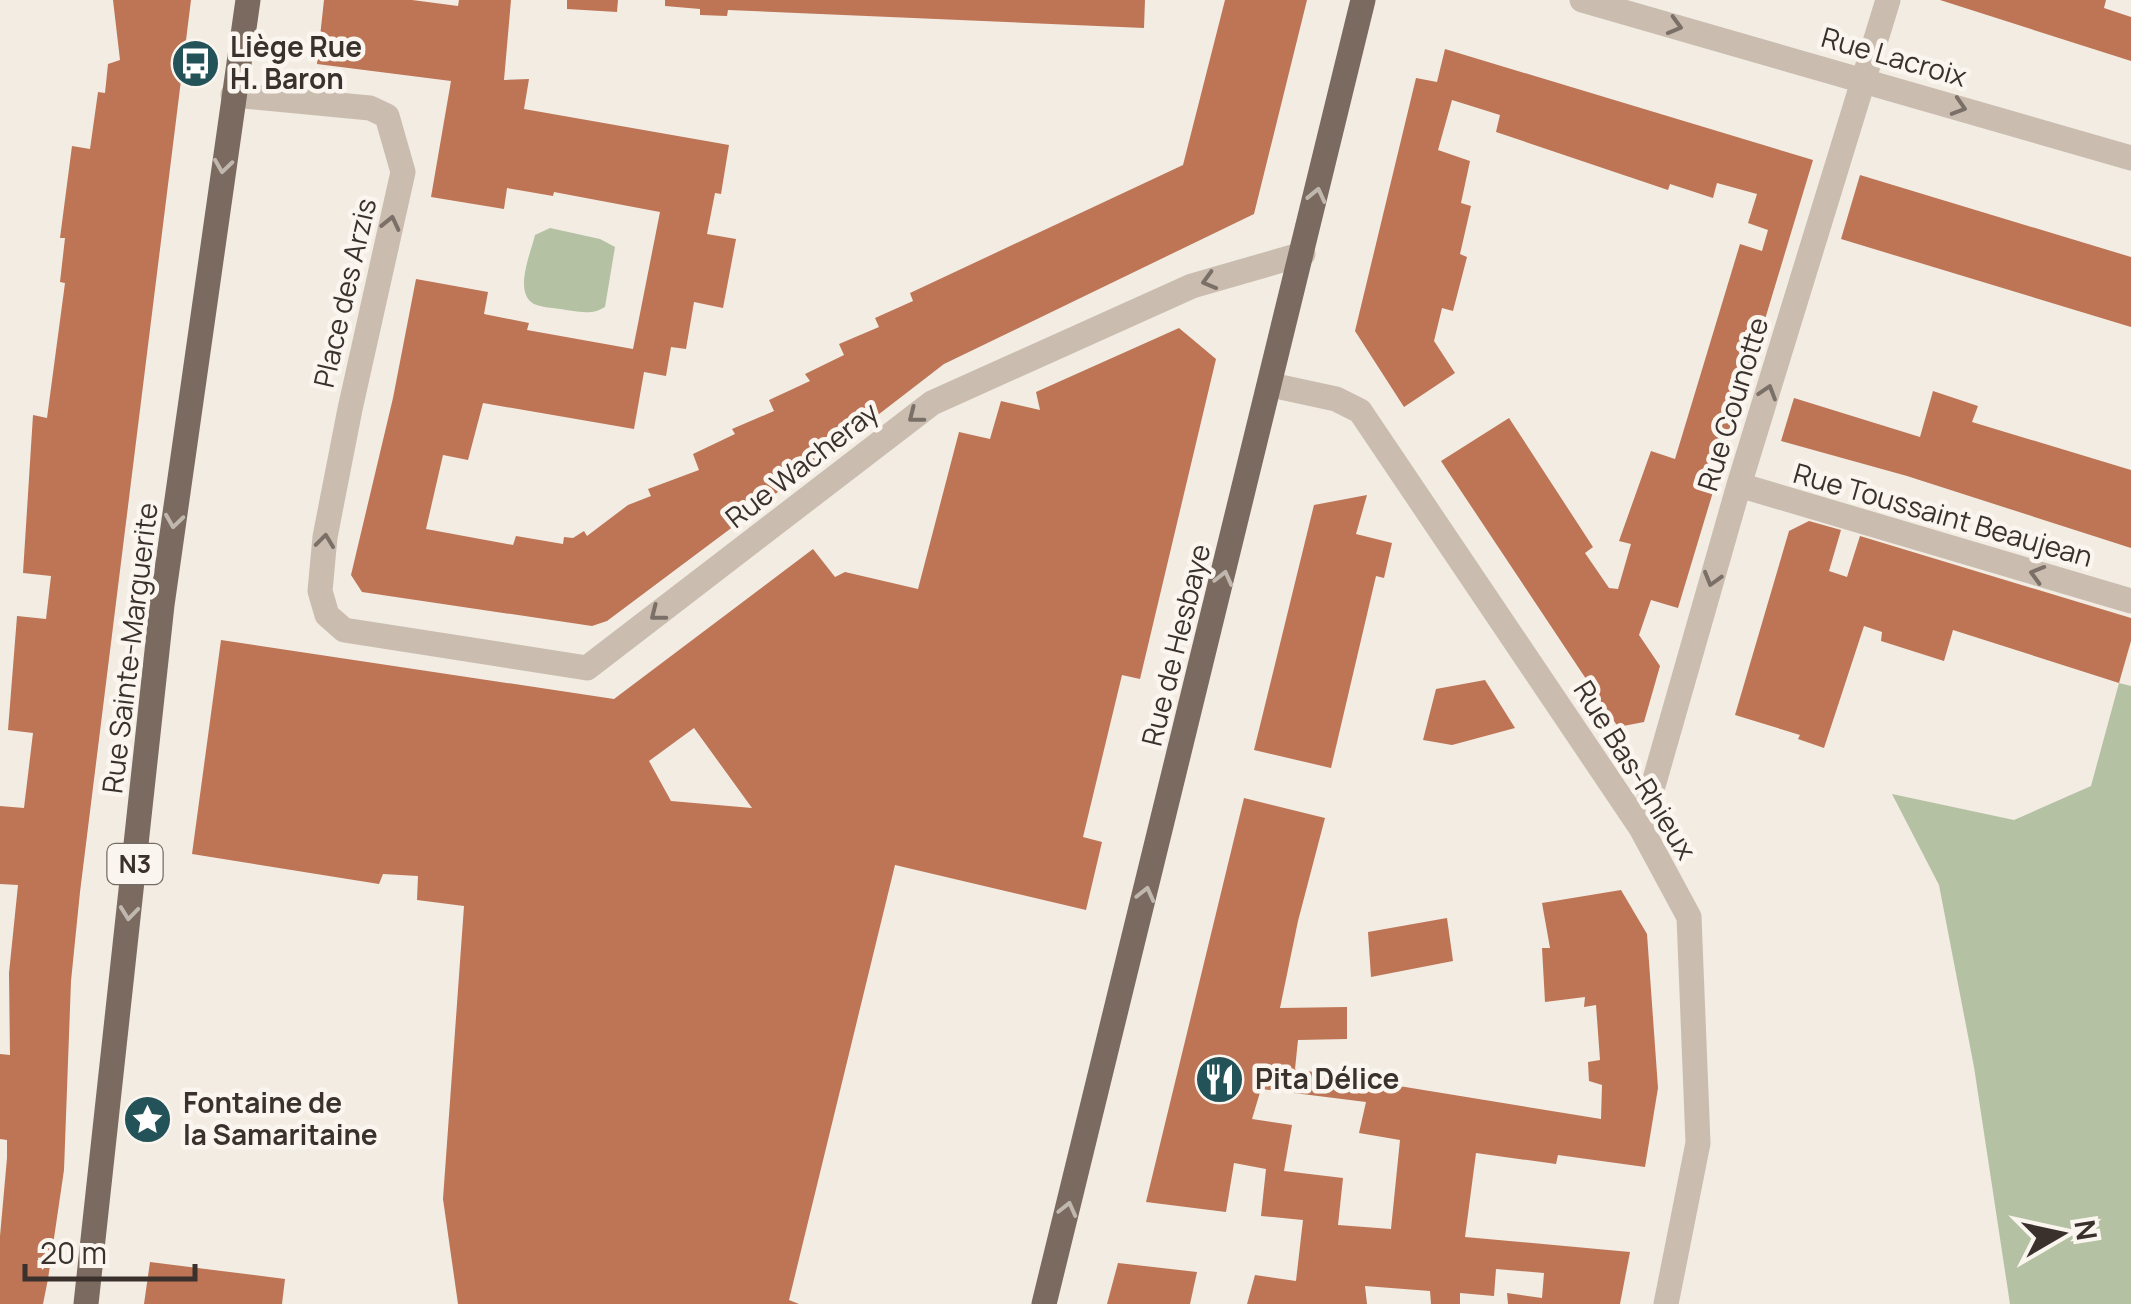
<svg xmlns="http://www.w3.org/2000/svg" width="2131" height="1304" font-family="Manrope,sans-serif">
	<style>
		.green { fill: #b5c1a3 }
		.building { fill: #bd7556; fill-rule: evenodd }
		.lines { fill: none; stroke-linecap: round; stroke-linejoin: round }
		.street { stroke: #cabdaf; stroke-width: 25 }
		.primary { stroke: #7a6a5f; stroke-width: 25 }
		.oneway { stroke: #7b7067 }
		.oneway2 { stroke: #c0b7ae }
		.labels { text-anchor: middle; stroke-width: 9; stroke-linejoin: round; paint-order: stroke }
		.shield { fill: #faf6ef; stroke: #746c66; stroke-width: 2.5 }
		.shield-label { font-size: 25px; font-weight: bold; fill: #3a312c }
		.poi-label { font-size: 28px; font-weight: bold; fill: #3a312c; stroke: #faf6ef; text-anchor: start }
		.street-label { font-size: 28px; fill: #3a312c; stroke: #faf6ef }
	</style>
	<rect width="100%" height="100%" fill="#f2ece3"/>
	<path class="green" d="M550,228l50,11 15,8 -10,60c-13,8 -23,5 -39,3 -9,-2 -23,-2 -32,-6 -21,-12 -3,-51 1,-69z
		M2119,683l12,3v618h-121l-36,-237 -35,-182 -47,-91 122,26 77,-34z"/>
	<path class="building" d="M113,0h78l-111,892 -9,89 -7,189 -16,109 -5,25h-43v-68l7,-78v-18l-7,-1v-85l10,1 -1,-82 9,-88 -18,-1v-78l24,2 9,-75 -25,-3 9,-114 29,3 5,-43 -28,-3 10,-158 14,3 18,-135 -5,-1 5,-44h-5l12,-92 18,3 8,-57 7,1 3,-29 12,-4z
		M324,0h88l46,6 1,-6h52l-7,80 25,-1 -5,30 205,36 -8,49 -6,-1 -8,41 29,5 -13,69 -29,-6 -8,47 -15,-2 -5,29 -22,-4 -10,57 -151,-26 -15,57 -25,-5 -17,74 87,16 3,-9 47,8 1,-7 9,1 11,-7 3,5 41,-31 23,-9 -3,-7 51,-19 -6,-16 42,-20 -3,-5 42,-18 -5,-11 41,-19 -5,-7 39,-19 -5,-11 40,-17 -4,-9 38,-17 -3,-8 273,-128 42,-165h82l-53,214 -310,150 -214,165 -123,92 -15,5 -230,-34 -11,-17 42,-177 23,-119 72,13 -4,22 45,9 -2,7 106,19 27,-137 -106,-20 -1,4 -46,-8 -3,21 -73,-12 20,-116 -134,-17z
		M567,0h51l-1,12 -50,-3z
		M665,0h480l-1,28 -416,-18 -1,6 -27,-1v-6l-35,-3z
		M1940,0h166l-2,8 27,9v44z
		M1445,49l368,111 -135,448 -27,-8 -12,35 21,31 -16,56 -26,5 -177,-266 68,-43 84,129 -8,6 24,35 9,1 13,-45 -12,-3 32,-90 24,8 65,-215 22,7 6,-21 -20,-7 9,-29 -40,-11 -4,15 -43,-14 -2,6 -172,-58 4,-17 -48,-15 -14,50 32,11 -9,42 10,3 -11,48 7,3 -14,54 -11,-3 -8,33 21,32 -51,34 -49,-76 61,-253 21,4z
		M1860,175l271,82v70l-290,-88z
		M1179,328l37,31 -76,320 -18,-4 -39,162 19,5 -16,68 -191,-45 -106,435 10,4h-341l-15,-105 21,-293 -47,-6 1,-24 -35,-2 -4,10 -187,-30 29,-214 393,59 199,-150 22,28 10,-5 73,17 41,-157 31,7 11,-38 39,9 -4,-18zM694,728l58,80 -81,-7 -22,-40z
		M1933,391l45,15 -6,16 159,48v78l-224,-72 -126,-35 13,-43 126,39z
		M1367,495l-11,39 36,9 -8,35 -8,-2 -45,192 -77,-18 60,-245z
		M1809,521l32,9 -12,41 18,6 13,-41 271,82v23l-12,42 -166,-53 -9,31 -63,-20 1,-9 -18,-6 -40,122 -26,-9 2,-4 -65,-20 54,-184z
		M1485,680l30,48 -63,17 -29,-5 13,-51z
		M1244,798l81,20 -27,103 -18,87 67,-1v32l-49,1 -3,29 306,50 1,-34 -13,-4 -1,-19 12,-2 -4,-55 -12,2 1,-10 -40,5 -3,-54h8l-8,-45 79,-13 26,44 11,154 -13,79 -87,-12 -2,9 -80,-11 -11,84 165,15 -10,52h-112l-1,-11 35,5 2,-25 -48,-4 -2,27 -34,-3v11h-29l-1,-13 -65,-5 2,18h-120l8,-29 41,6 7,-61 -42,-4 5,-47 -32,-6 -8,49 -80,-10zM1261,1089l105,13 -7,31 41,7 -9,89 -53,-4 5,-47 -59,-7 8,-46 -40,-6z
		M1447,918l6,43 -82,16 -3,-45z
		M150,1262l135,17 -3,25h-138z
		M1118,1263l79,9 -7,32h-83z"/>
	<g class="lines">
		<path class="street" d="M1582,0l549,158
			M233,95l137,13 17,8 16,56 -53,237 -25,128 -5,54 7,24 17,15 243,38 345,-265 260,-117 111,-32
			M1271,385l65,14 24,12 281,417 48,89 9,226 -32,161
			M1739,485l392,116
			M1641,828l98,-343 149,-485"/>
		<path class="primary" d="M86,1304l76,-699 86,-605
			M1044,1304l319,-1304"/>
	</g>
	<defs><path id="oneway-chevron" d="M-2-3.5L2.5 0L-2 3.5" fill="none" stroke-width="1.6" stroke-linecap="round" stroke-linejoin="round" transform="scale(2.5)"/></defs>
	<g class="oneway">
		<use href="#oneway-chevron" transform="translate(1675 26) rotate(16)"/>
		<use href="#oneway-chevron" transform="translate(1959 107) rotate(17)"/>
		<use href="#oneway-chevron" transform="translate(391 223) rotate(-77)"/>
		<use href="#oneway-chevron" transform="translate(1209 281) rotate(164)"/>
		<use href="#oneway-chevron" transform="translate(1768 392) rotate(-73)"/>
		<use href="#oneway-chevron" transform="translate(915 416) rotate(142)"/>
		<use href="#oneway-chevron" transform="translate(325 541) rotate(-83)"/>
		<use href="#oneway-chevron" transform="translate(2037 574) rotate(-164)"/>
		<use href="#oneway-chevron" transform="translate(1712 579) rotate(106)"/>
		<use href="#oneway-chevron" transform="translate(657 614) rotate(142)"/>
	</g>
	<g class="oneway2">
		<use href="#oneway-chevron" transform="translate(223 166) rotate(98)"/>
		<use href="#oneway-chevron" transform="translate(1317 195) rotate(-77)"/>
		<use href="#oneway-chevron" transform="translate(174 521) rotate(98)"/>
		<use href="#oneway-chevron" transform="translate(1224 578) rotate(-76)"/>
		<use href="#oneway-chevron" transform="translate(1146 894) rotate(-76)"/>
		<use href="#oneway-chevron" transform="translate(129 913) rotate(96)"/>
		<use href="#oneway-chevron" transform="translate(1068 1209) rotate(-76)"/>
	</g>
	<defs>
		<symbol id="bus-disc" viewBox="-11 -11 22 22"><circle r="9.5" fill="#245259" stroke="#faf6ef"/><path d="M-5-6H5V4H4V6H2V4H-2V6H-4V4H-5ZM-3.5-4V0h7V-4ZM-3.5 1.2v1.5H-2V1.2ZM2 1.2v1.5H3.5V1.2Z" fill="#fff"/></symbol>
		<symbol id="restaurant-disc" viewBox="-11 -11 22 22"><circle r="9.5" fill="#245259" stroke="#faf6ef"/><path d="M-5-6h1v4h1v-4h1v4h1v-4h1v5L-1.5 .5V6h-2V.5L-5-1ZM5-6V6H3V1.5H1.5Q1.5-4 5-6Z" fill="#fff"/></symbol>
		<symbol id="sight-disc" viewBox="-11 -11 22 22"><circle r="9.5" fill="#245259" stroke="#faf6ef"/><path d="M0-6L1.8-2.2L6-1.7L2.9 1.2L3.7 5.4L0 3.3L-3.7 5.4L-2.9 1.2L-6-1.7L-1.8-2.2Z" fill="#fff"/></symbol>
	</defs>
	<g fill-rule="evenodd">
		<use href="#bus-disc" x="168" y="36" width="55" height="55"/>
		<use href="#restaurant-disc" x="1192" y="1052" width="55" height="55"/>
		<use href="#sight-disc" x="120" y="1092" width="55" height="55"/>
	</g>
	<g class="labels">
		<rect class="shield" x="107.5" y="844" width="55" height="40" rx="8"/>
		<g class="shield-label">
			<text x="135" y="873">N3</text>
		</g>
		<g class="poi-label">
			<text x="230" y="57">Liège Rue<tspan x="230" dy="32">H. Baron</tspan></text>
			<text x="1255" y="1089">Pita Délice</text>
			<text x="183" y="1113">Fontaine de<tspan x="183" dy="32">la Samaritaine</tspan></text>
		</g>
		<g class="street-label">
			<text transform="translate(1894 57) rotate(16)" y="10">Rue Lacroix</text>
			<text transform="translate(345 293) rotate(-77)" y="10">Place des Arzis</text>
			<text transform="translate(1733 404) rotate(-73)" y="10">Rue Counotte</text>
			<text transform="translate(802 465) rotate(-38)" y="10">Rue Wacheray</text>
			<text transform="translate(1943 515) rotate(16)" y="10">Rue Toussaint Beaujean</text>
			<text transform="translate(1176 645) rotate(-76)" y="10">Rue de Hesbaye</text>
			<text transform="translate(130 648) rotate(-83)" y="10">Rue Sainte-Marguerite</text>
			<text transform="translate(1635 770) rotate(58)" y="10">Rue Bas-Rhieux</text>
		</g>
	</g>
	<g transform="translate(2061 1234) rotate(81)" stroke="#faf6ef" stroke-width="8" paint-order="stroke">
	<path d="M0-8L18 38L0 25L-18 38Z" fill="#3a312c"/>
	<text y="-15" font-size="28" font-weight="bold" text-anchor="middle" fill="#3a312c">N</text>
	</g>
	<path d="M25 1264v15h170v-15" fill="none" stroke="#3a312c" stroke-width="5"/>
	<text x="40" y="1264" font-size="30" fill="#3a312c" stroke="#faf6ef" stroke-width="8" paint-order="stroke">20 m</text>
</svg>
